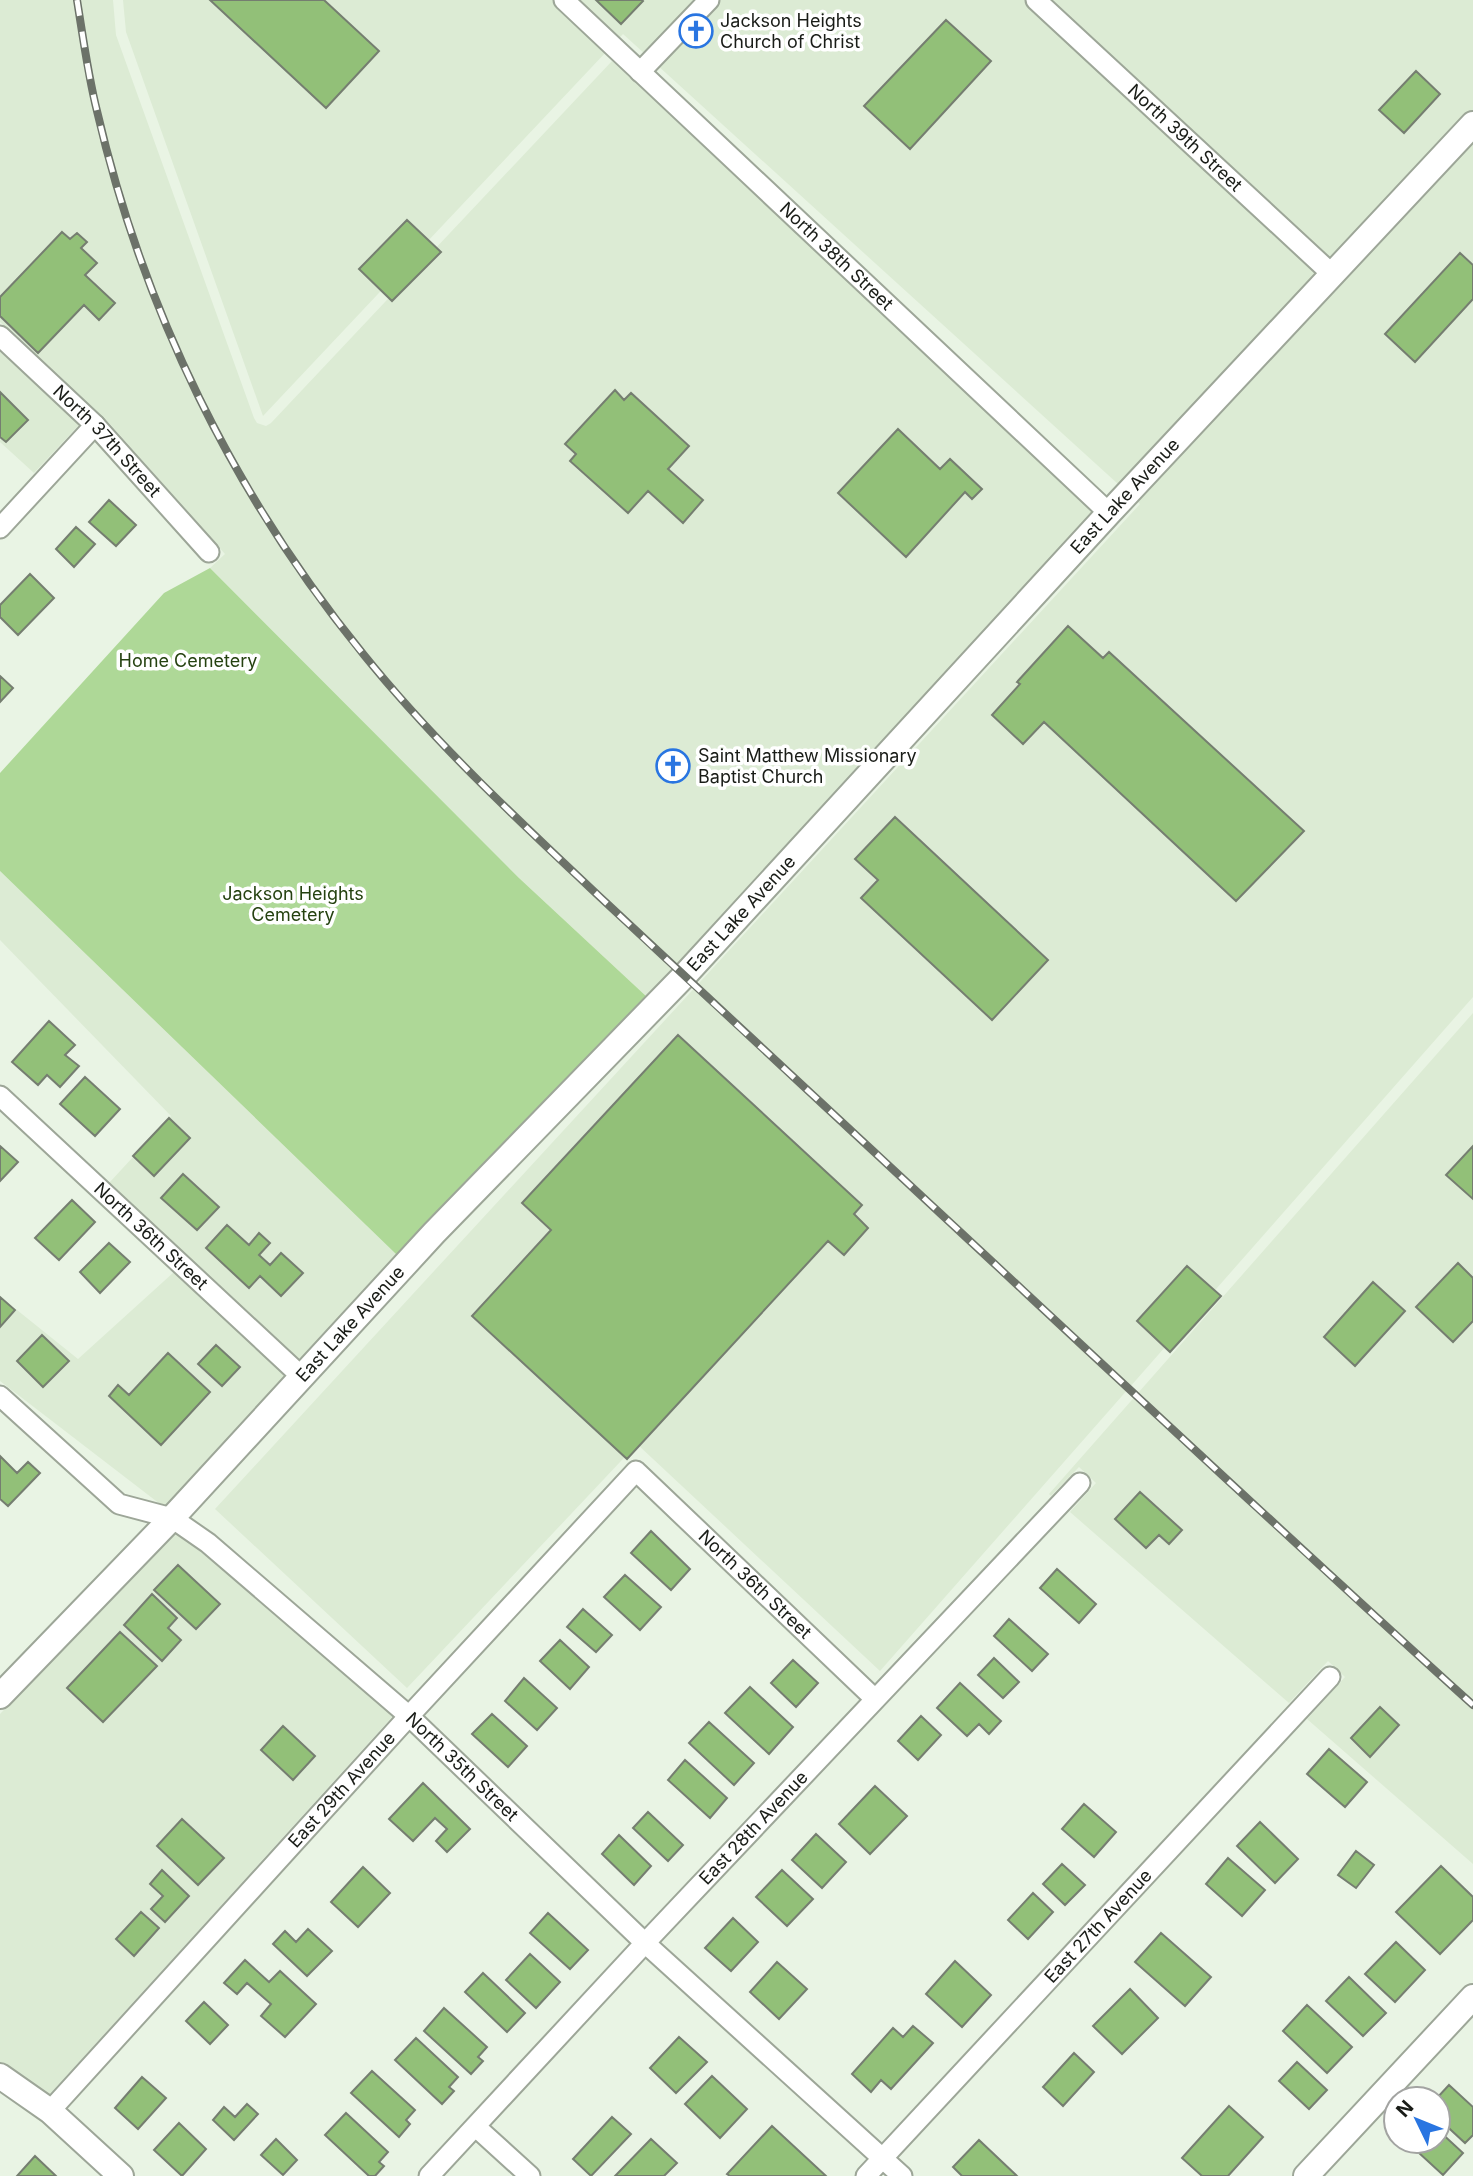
<svg xmlns="http://www.w3.org/2000/svg" width="1473" height="2176" font-family="Inter,sans-serif">
	<style>
		.built { fill: #dcebd4 }
		.green { fill: #aed897 }
		.building { fill: #92c078; stroke: #757e70; stroke-width: 2 }
		.lines { fill: none; stroke-linecap: round; stroke-linejoin: round }
		.minor-casing { stroke: #9da698; stroke-width: 23 }
		.tertiary-casing { stroke: #9da698; stroke-width: 28 }
		.minor { stroke: #fff; stroke-width: 19 }
		.tertiary { stroke: #fff; stroke-width: 24 }
		.rail-casing { stroke: #6c7269; stroke-width: 8 }
		.rail { stroke: #fff; stroke-width: 5; stroke-dasharray: 16; stroke-linecap: butt }
		.labels { text-anchor: middle; stroke-width: 7; stroke-linejoin: round; paint-order: stroke }
		.poi-label { font-size: 18px; fill: #191c17; stroke: #fff; text-anchor: start }
		.street-label { font-size: 18px; fill: #191c17; stroke: #fff }
		.park-label { font-size: 18px; fill: #254210; stroke: #fff }
	</style>
	<rect width="100%" height="100%" fill="#e9f4e4"/>
	<path class="built" d="M0,0h113l3,35 138,383 3,5 9,3 5,-3 341,-362 481,451 -446,485 -128,-119 -309,-310 15,-14 -114,-129 -111,-103z
		M123,0h1350v997l-593,674 -243,-227 -230,244 -192,-179 925,-1005 -517,-470 -360,382 -137,-384z
		M0,351l79,74 -45,48 -34,-31z
		M0,871l397,384 -97,105 -191,-177 62,-67 -171,-176z
		M1473,1013v851l-166,-145 38,-42 -17,-16 -39,42 -219,-191 26,-29 -17,-16 -28,29 -2,-2z
		M174,1272l111,104 -118,130 -7,-2 -160,-123v-56l17,-15 61,49z
		M176,1532l30,10 187,174 -345,380 -48,-34v-348z"/>
	<path class="green" d="M210,568l309,310 128,119 -250,258 -397,-384v-98l164,-180z"/>
	<path class="building" d="M210,0h114l55,51 -53,57z
		M596,0h46l1,1 -22,23z
		M946,20l45,41 -81,88 -46,-43z
		M1416,71l24,23 -36,39 -25,-23z
		M407,220l34,32 -49,49 -33,-32z
		M62,232l8,7 7,-6 10,9 -6,6 16,15 -12,12 30,28 -16,17 -15,-15 -46,48 -38,-37v-19z
		M1460,253l13,12v34l-58,63 -30,-28z
		M615,390l9,10 7,-7 58,53 -21,23 35,31 -20,23 -35,-32 -20,22 -58,-52 6,-7 -11,-10z
		M0,392l28,28 -22,22 -6,-5z
		M898,429l42,40 10,-10 32,30 -10,10 -7,-7 -59,65 -68,-64z
		M109,500l27,25 -20,21 -27,-24z
		M76,527l19,17 -21,23 -18,-18z
		M30,574l24,24 -36,37 -18,-18v-12z
		M1068,626l35,32 6,-6 195,179 -68,70 -192,-179 -21,22 -31,-29 28,-31 -3,-2z
		M0,676l13,12 -13,14z
		M895,817l153,143 -56,60 -131,-122 17,-18 -23,-21z
		M49,1021l26,24 -10,10 14,11 -19,21 -13,-12 -9,10 -26,-23z
		M678,1035l184,170 -8,9 14,14 -24,27 -16,-14 -201,218 -155,-143 79,-86 -29,-27z
		M85,1077l35,32 -25,27 -35,-32z
		M169,1118l21,20 -36,38 -21,-20z
		M0,1146l18,16 -18,19z
		M1473,1146v53l-27,-24z
		M183,1174l36,33 -22,23 -36,-32z
		M72,1200l23,22 -36,38 -24,-22z
		M227,1225l22,20 10,-12 11,10 -11,12 11,10 11,-12 22,20 -22,23 -21,-20 -11,12 -43,-40z
		M109,1243l21,19 -30,31 -20,-21z
		M1458,1263l15,15v43l-20,21 -37,-35z
		M1187,1266l34,30 -51,56 -33,-31z
		M1373,1282l32,29 -50,55 -31,-29z
		M0,1297l15,13 -15,17z
		M42,1335l27,26 -26,26 -26,-26z
		M216,1345l24,22 -18,19 -24,-22z
		M168,1353l42,39 -49,53 -52,-49 9,-11 11,10z
		M0,1456l17,17 11,-11 12,11 -32,33 -8,-7z
		M1140,1492l42,38 -13,14 -10,-9 -13,13 -31,-29z
		M651,1531l39,38 -19,21 -40,-37z
		M178,1565l42,39 -24,25 -42,-39z
		M1057,1569l39,35 -17,19 -39,-35z
		M625,1575l36,32 -21,23 -36,-33z
		M152,1594l25,24 -9,10 13,12 -19,21 -38,-36z
		M583,1609l29,26 -16,17 -29,-25z
		M1009,1619l39,35 -16,17 -38,-35z
		M120,1632l37,34 -54,56 -36,-34z
		M560,1640l29,27 -19,22 -30,-28z
		M994,1658l25,24 -16,16 -25,-23z
		M793,1660l25,23 -22,24 -25,-24z
		M524,1678l33,30 -20,22 -32,-29z
		M960,1683l41,38 -12,13 -10,-10 -12,12 -30,-28z
		M750,1687l43,40 -24,27 -44,-41z
		M1380,1707l19,18 -29,32 -19,-19z
		M492,1714l35,32 -19,21 -36,-33z
		M921,1716l20,19 -23,25 -20,-19z
		M709,1722l45,41 -20,22 -45,-42z
		M283,1726l32,30 -22,24 -32,-30z
		M1329,1749l38,33 -22,25 -38,-33z
		M685,1760l42,38 -17,20 -42,-38z
		M423,1783l47,46 -23,23 -11,-11 11,-12 -12,-11 -22,23 -24,-22z
		M875,1786l32,30 -37,38 -31,-30z
		M1084,1804l32,28 -22,25 -32,-28z
		M648,1812l35,33 -15,16 -35,-33z
		M182,1819l42,39 -26,27 -41,-39z
		M1260,1822l38,37 -23,24 -38,-37z
		M816,1834l30,28 -24,26 -30,-28z
		M619,1835l32,31 -17,19 -32,-31z
		M1356,1851l18,14 -18,23 -18,-13z
		M1228,1858l37,32 -23,26 -36,-32z
		M1062,1864l23,21 -20,20 -22,-21z
		M1441,1866l32,31v23l-33,34 -44,-42z
		M363,1867l27,26 -32,34 -27,-25z
		M162,1870l27,26 -24,26 -14,-13 12,-13 -13,-12z
		M782,1870l31,29 -26,27 -31,-29z
		M1033,1893l20,19 -25,27 -20,-19z
		M141,1912l18,16 -25,28 -18,-17z
		M548,1913l40,37 -18,19 -40,-36z
		M733,1918l25,24 -27,29 -26,-23z
		M308,1929l24,22 -25,25 -34,-32 12,-13 11,11z
		M1161,1933l50,44 -26,29 -50,-44z
		M1396,1942l29,28 -30,32 -30,-28z
		M530,1954l30,28 -24,26 -30,-28z
		M245,1960l24,22 11,-11 36,33 -31,33 -24,-21 10,-12 -24,-21 -10,11 -13,-11z
		M955,1961l36,34 -29,32 -36,-33z
		M777,1962l30,27 -28,30 -29,-27z
		M483,1973l42,40 -18,19 -42,-40z
		M1349,1977l37,36 -23,23 -37,-35z
		M1130,1989l28,29 -36,36 -29,-28z
		M204,2002l24,23 -18,19 -24,-23z
		M1307,2005l45,42 -25,26 -44,-42z
		M444,2008l43,39 -9,10 5,4 -12,13 -47,-43z
		M913,2026l20,17 -42,46 -10,-9 -10,12 -19,-18 41,-46 10,9z
		M679,2037l28,25 -31,31 -26,-25z
		M416,2038l42,39 -9,10 5,4 -12,13 -47,-44z
		M1074,2053l20,19 -31,34 -20,-19z
		M1297,2062l30,28 -18,19 -30,-28z
		M372,2071l43,39 -9,10 4,4 -11,13 -48,-44z
		M712,2076l35,33 -27,29 -35,-34z
		M142,2077l24,21 -28,31 -23,-21z
		M1449,2085l24,22v28l-8,8 -27,-25v-19h-2z
		M247,2104l11,10 -24,26 -21,-20 11,-13 11,10z
		M1229,2106l34,31 -35,39h-26l-20,-18z
		M346,2113l42,39 -9,10 5,4 -9,10h-6l-44,-41z
		M612,2117l19,17 -40,42 -18,-17z
		M179,2123l27,26 -24,27 -28,-26z
		M772,2126l54,50h-96l-3,-2z
		M1438,2130l25,23 -20,22 -37,-34h32z
		M276,2139l21,21 -14,15 -22,-20z
		M651,2139l26,24 -13,13h-49z
		M979,2140l38,36h-55l-9,-9z
		M35,2156l21,20h-39z"/>
	<g class="lines">
		<defs>
			<g id="minor">
				<path id="s1" d="M564,0l545,513"/>
				<path id="s2" d="M1036,0l297,275"/>
				<path d="M640,72l69,-72"/>
				<path id="s3" d="M0,336l95,89 114,127"/>
				<path d="M0,528l95,-103"/>
				<path id="s4" d="M0,1096l301,280"/>
				<path id="s5" d="M0,1396l119,108 53,14 36,25 201,173 236,227 257,233"/>
				<path id="s6" d="M50,2111l359,-395 227,-245 239,228"/>
				<path d="M476,2127l54,49"/>
				<path id="s7" d="M429,2176l216,-233 435,-460"/>
				<path id="s8" d="M866,2176l464,-499"/>
			</g>
			<g id="tertiary">
				<path id="s9" d="M0,1696l172,-178 262,-285 250,-257 425,-463 364,-389"/>
				<path d="M0,2076l50,35 71,65"/>
				<path d="M1306,2176l167,-179"/>
			</g>
		</defs>
		<use href="#minor" class="minor-casing"/>
		<use href="#tertiary" class="tertiary-casing"/>
		<use href="#minor" class="minor"/>
		<use href="#tertiary" class="tertiary"/>
		<defs>
			<path id="rail" d="M77,0c6,37 11,75 20,111 46,199 138,386 267,544 71,88 155,166 237,243 85,80 171,159 257,239 205,190 408,381 615,568"/>
		</defs>
		<use href="#rail" class="rail-casing"/>
		<use href="#rail" class="rail"/>
	</g>
	<defs>
		<symbol id="church-ring" viewBox="-11 -11 22 22"><circle r="9.5" fill="#fff" stroke="#2975e1" stroke-width="1.5"/><path d="M-1.2-6h2.4v3.5h3.3v2.4h-3.3V6h-2.4V-.1h-3.3v-2.4h3.3Z" fill="#2975e1"/></symbol>
	</defs>
	<g fill-rule="evenodd">
		<use href="#church-ring" x="677" y="12" width="38" height="38"/>
		<use href="#church-ring" x="654" y="747" width="38" height="38"/>
	</g>
	<g class="labels">
		<g class="poi-label">
			<text x="720" y="27">Jackson Heights<tspan x="720" dy="21">Church of Christ</tspan></text>
			<text x="698" y="762">Saint Matthew Missionary<tspan x="698" dy="21">Baptist Church</tspan></text>
		</g>
		<g class="street-label">
			<text dy="6" stroke="none"><textPath href="#s2" startOffset="203">North 39th Street</textPath></text>
			<text dy="6" stroke="none"><textPath href="#s1" startOffset="374">North 38th Street</textPath></text>
			<text dy="6" stroke="none"><textPath href="#s3" startOffset="150">North 37th Street</textPath></text>
			<text dy="6" stroke="none"><textPath href="#s9" startOffset="1645">East Lake Avenue</textPath></text>
			<text dy="6" stroke="none"><textPath href="#s9" startOffset="1078">East Lake Avenue</textPath></text>
			<text dy="6" stroke="none"><textPath href="#s4" startOffset="206">North 36th Street</textPath></text>
			<text dy="6" stroke="none"><textPath href="#s9" startOffset="511">East Lake Avenue</textPath></text>
			<text dy="6" stroke="none"><textPath href="#s6" startOffset="1032">North 36th Street</textPath></text>
			<text dy="6" stroke="none"><textPath href="#s5" startOffset="598">North 35th Street</textPath></text>
			<text dy="6" stroke="none"><textPath href="#s6" startOffset="434">East 29th Avenue</textPath></text>
			<text dy="6" stroke="none"><textPath href="#s7" startOffset="476">East 28th Avenue</textPath></text>
			<text dy="6" stroke="none"><textPath href="#s8" startOffset="341">East 27th Avenue</textPath></text>
		</g>
		<g class="park-label">
			<text x="188" y="667">Home Cemetery</text>
			<text x="293" y="900">Jackson Heights<tspan x="293" dy="21">Cemetery</tspan></text>
		</g>
	</g>
	<g transform="translate(1417 2120) rotate(313)"><circle r="33" fill="#ffffff" stroke="#a3a4a2" stroke-width="2"/>
	<path d="M0-5L12 26L0 18L-12 26Z" fill="#2975e1"/>
	<text y="-10" font-size="19" font-weight="bold" text-anchor="middle" fill="#191c17">N</text>
	</g>
</svg>
